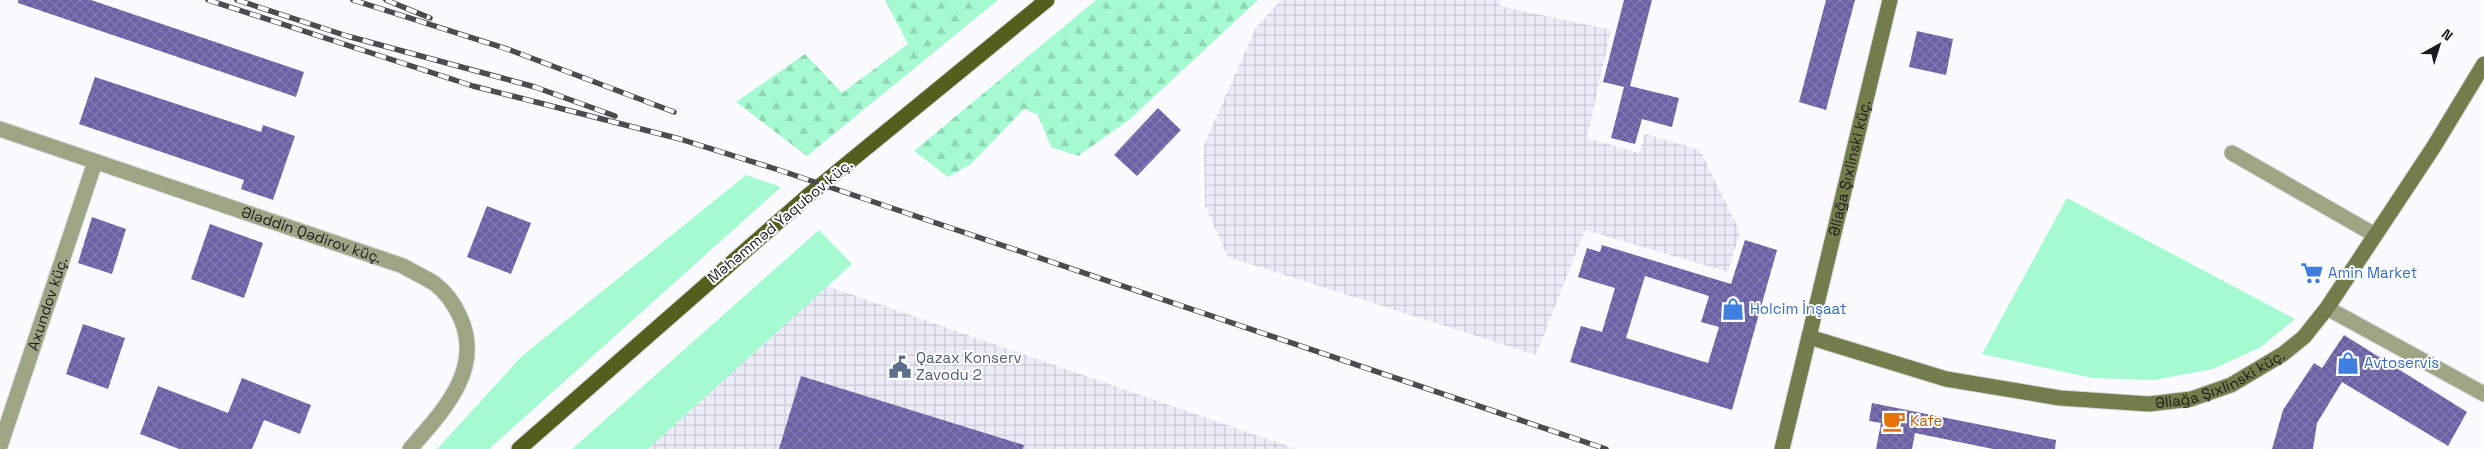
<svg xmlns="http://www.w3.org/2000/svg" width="2484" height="449" font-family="'Space Grotesk',sans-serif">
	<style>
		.industrial { fill: url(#industrial-grid) }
		.green { fill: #a5fad1 }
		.forest { fill: url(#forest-firs) }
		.building { fill: url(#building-cross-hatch); fill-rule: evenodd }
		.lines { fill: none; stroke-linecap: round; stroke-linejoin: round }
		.street-casing { stroke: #d6d6db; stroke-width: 17 }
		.secondary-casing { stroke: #d6d6db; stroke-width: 17 }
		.primary-casing { stroke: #d6d6db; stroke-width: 17 }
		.street { stroke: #9da684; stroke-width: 15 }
		.secondary { stroke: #717d4b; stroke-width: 15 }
		.primary { stroke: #53601d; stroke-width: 15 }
		.rail-casing { stroke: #4c4c50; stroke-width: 5.5 }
		.rail { stroke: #fff; stroke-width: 4; stroke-dasharray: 11; stroke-linecap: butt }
		.labels { text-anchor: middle; stroke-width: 4; stroke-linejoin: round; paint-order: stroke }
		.street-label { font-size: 15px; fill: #1b1b1f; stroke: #fff }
		.shop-label { font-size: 15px; fill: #366cbe; stroke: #fff; text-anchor: start }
		.service-label { font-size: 15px; fill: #4e5e75; stroke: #fff; text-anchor: start }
		.food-label { font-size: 15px; fill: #c56008; stroke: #fff; text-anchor: start }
	</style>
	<defs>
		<pattern id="industrial-grid" width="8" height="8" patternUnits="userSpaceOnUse" patternTransform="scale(1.25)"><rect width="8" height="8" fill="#ececf8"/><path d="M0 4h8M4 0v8" fill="none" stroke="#cacad4"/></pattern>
		<pattern id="forest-firs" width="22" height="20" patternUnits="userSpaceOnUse" patternTransform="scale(1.25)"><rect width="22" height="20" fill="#a5fad1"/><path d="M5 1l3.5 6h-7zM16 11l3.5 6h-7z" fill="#8dd6b3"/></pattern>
		<pattern id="building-cross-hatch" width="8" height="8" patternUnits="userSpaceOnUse" patternTransform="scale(1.25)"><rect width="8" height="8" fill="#6a60a6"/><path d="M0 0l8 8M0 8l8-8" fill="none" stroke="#827bad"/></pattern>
	</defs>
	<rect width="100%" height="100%" fill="#fafaff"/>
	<path class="industrial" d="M1281,0h220l-1,6 111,24 -24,108 52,15 6,-19 55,16 40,82 -12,40 -143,-42 -49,125 -308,-98 -23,-51 -1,-61 51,-116z
		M827,286l469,163h-648z"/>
	<path class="green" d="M746,175l35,12 -292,262h-52l85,-93z
		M2067,198l228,121 -34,28 -48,22 -59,11 -62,-2 -110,-24z
		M819,230l33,34 -204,185h-76z"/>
	<path class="forest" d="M885,0h113l-191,156 -71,-54 69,-48 37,39 66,-49z
		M1096,0h162l-129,120 -51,36 -27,-9 -13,-32 -14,-6 -53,55 -23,13 -34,-26z"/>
	<path class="building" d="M18,0h73l213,72 -8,25 -278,-94z
		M1624,0h28l-22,86 49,12 -7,29 -30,-8 -7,25 -24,-6 13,-51 -21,-5z
		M1826,0h29l-29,110 -27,-8z
		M1917,31l36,8 -7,36 -37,-8z
		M95,77l166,55 2,-7 32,11 -22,64 -32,-11 3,-9 -165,-56z
		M1158,108l23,22 -44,46 -23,-21z
		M487,206l44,17 -20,51 -44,-17z
		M92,217l34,12 -14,45 -34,-11z
		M210,224l53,19 -19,55 -53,-19z
		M1745,240l32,10 -45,160 -162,-48 11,-36 21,6 13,-44 -37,-11 9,-29 13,4 2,-7 129,39zM1645,276l64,20 -8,26 18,5 -11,36 -82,-25z
		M83,324l42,14 -17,51 -42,-15z
		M2344,335l123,77 -19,34 -106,-64 -25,41 -4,26h-41l11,-39 31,-47 8,5z
		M801,376l223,69 -1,4h-244z
		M242,378l69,27 -11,29 -36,-14 -12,29h-73l-39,-15 18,-48 70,27z
		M1872,403l184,37 -1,9h-62l-78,-16 -3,16h-36l5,-26 -12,-2z"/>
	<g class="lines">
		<defs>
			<g id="street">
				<path id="s1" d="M0,129l403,137c10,6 21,11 31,17 12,9 21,22 27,36 22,52 -19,93 -51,130"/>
				<path d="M2232,153l143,82"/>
				<path d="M2327,308l157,86"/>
				<path id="s2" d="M0,446l95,-284"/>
			</g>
			<g id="secondary">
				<path id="s3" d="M1809,337l137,42 114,19 89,6 42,-5 40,-14 52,-31 21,-17 23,-29 106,-160 51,-84"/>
				<path id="s4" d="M1782,449l108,-449"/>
			</g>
			<path id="primary" d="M519,449l291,-255 237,-194"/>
		</defs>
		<use href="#street" class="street-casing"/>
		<use href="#secondary" class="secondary-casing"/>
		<use href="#primary" class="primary-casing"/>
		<use href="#street" class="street"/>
		<use href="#secondary" class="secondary"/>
		<use href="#primary" class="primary"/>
		<defs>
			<path id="rail" d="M208,0l265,86 207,53 102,32 824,278
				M237,0l110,36 188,51 80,29
				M353,0l157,50 164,62
				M386,0l44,18"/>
		</defs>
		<use href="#rail" class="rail-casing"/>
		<use href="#rail" class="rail"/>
	</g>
	<defs>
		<symbol id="supermarket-bare" viewBox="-9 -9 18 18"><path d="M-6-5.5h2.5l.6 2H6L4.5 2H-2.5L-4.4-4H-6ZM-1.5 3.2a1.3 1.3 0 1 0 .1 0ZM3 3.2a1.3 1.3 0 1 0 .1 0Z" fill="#3f7fe0" stroke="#fff" stroke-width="2.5" paint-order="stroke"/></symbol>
		<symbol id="shop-bare" viewBox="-9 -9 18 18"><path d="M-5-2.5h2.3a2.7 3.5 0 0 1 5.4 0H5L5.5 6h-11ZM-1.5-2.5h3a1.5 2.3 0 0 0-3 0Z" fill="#3f7fe0" stroke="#fff" stroke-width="2.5" paint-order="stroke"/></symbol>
		<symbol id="civic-bare" viewBox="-9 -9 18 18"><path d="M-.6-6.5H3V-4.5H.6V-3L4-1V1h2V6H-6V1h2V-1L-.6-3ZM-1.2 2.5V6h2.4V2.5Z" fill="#5c6f8a" stroke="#fff" stroke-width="2.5" paint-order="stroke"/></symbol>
		<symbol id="cafe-bare" viewBox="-9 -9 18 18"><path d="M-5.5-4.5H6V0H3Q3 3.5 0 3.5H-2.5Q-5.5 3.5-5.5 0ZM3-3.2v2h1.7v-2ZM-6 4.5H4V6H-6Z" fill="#e8710a" stroke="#fff" stroke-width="2.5" paint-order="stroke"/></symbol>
	</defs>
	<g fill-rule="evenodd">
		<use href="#supermarket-bare" x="2296" y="257" width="32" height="32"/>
		<use href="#shop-bare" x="1717" y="293" width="32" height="32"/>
		<use href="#shop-bare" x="2332" y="347" width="32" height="32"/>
		<use href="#civic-bare" x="884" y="351" width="32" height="32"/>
		<use href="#cafe-bare" x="1878" y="405" width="32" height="32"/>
	</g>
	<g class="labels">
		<g class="street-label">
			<text dy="5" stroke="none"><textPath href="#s4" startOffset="289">Əliağa Şıxlinski küç.</textPath></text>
			<text transform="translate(780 221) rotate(-40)" y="5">Məhəmməd Yaqubov küç.</text>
			<text dy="5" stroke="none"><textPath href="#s1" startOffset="329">Ələddin Qədirov küç.</textPath></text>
			<text dy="5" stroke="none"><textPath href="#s2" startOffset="150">Axundov küç.</textPath></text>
			<text dy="5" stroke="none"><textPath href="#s3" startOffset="424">Əliağa Şıxlinski küç.</textPath></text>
		</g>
		<g class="shop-label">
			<text x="2328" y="278">Amin Market</text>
			<text x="1750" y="314">Holcim İnşaat</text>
			<text x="2364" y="368">Avtoservis</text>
		</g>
		<g class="service-label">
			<text x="916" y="363">Qazax Konserv<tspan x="916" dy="17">Zavodu 2</tspan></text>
		</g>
		<g class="food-label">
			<text x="1910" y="426">Kafe</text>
		</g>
	</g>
	<g transform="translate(2439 45) rotate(39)" stroke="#ffffff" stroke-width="4" paint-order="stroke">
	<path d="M0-4L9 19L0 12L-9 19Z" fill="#1b1b1f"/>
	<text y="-8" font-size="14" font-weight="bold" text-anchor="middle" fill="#1b1b1f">N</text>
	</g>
</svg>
